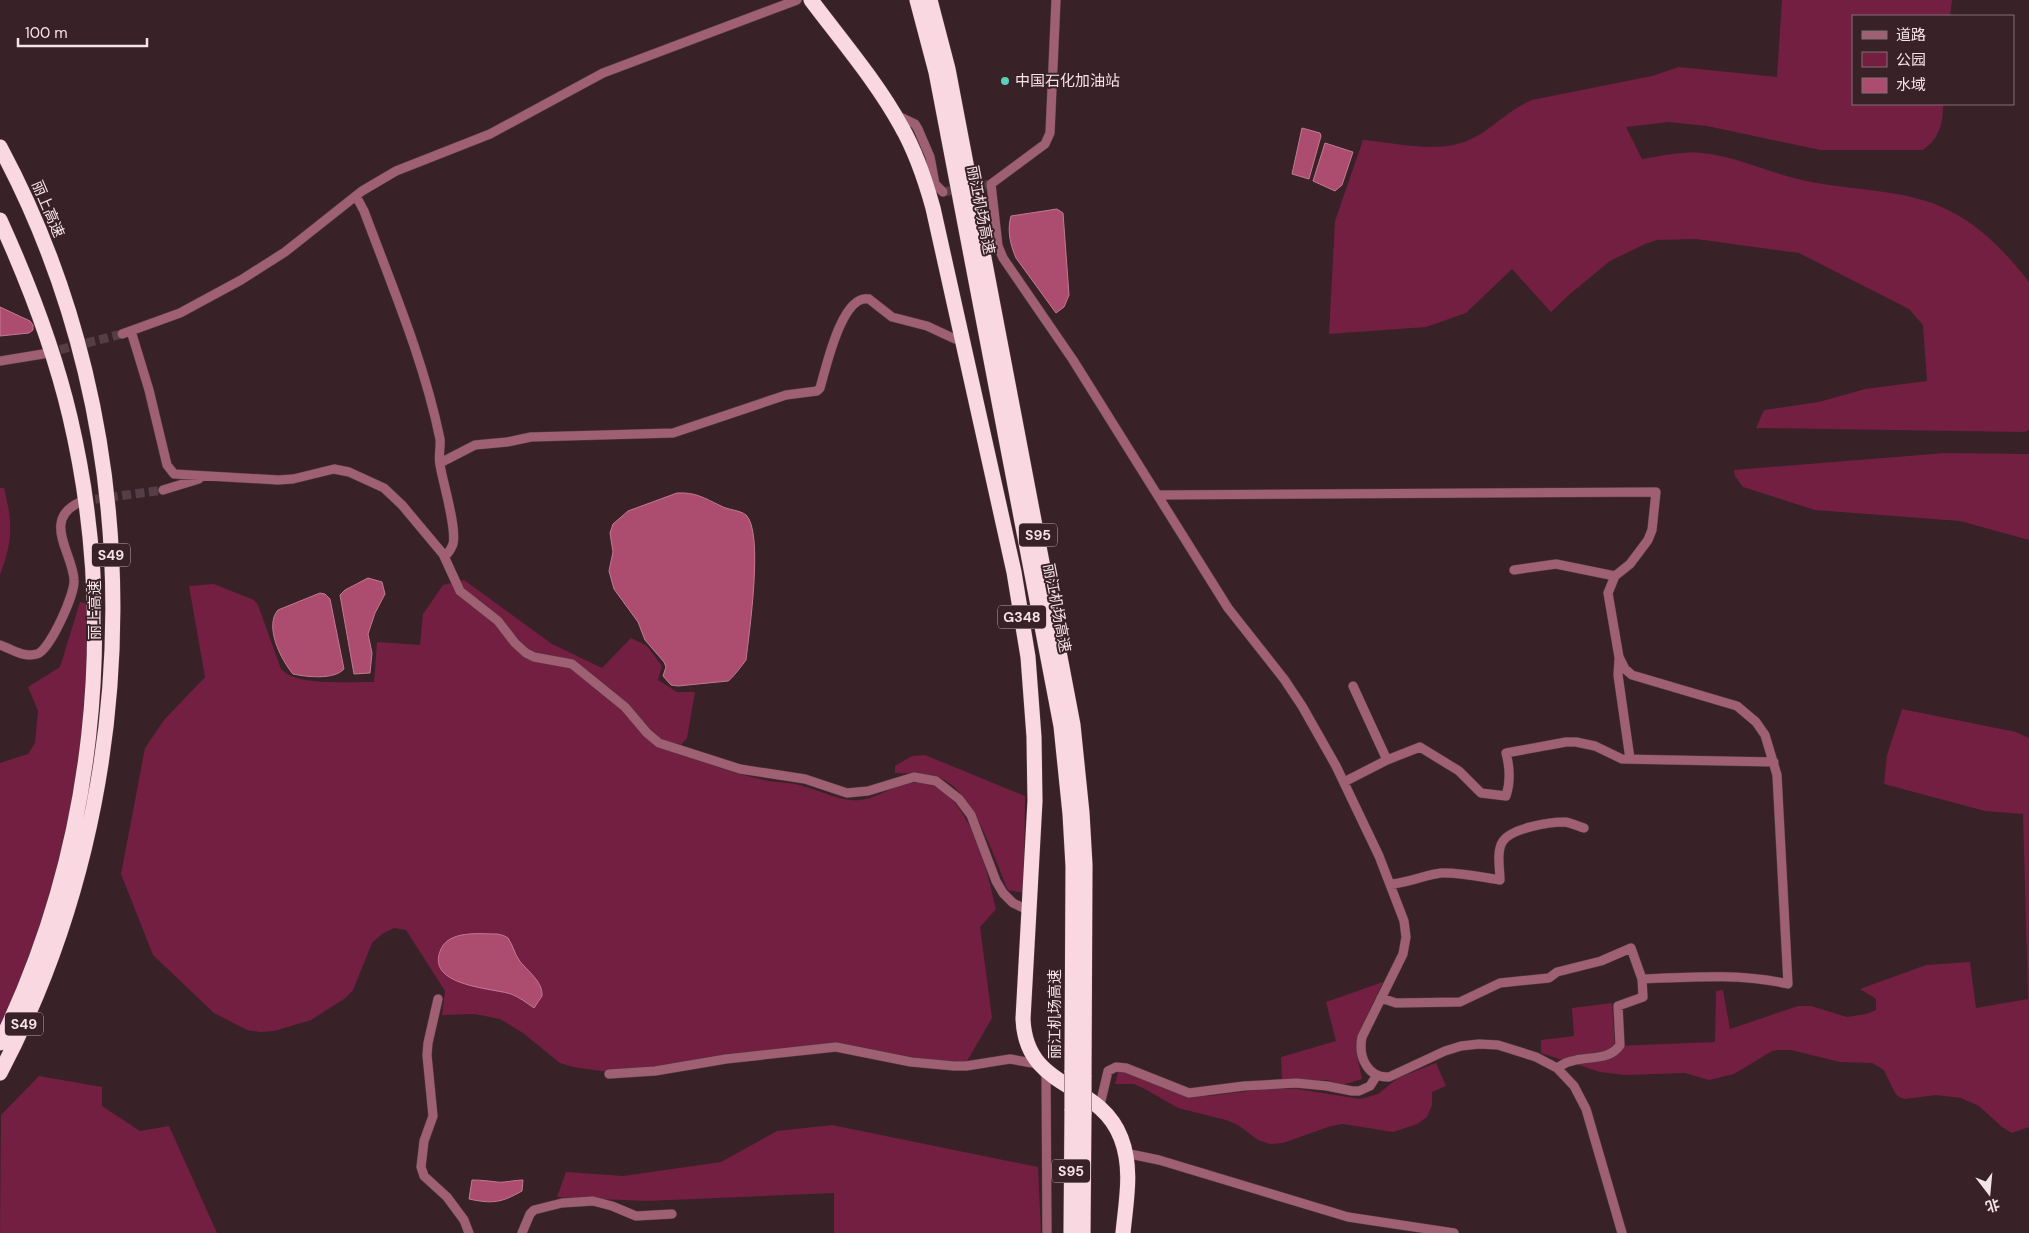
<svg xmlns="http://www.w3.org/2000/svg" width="2029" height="1233" font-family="'DM Sans','Noto Sans SC',sans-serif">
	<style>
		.green { fill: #721f41 }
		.water { fill: #ac4d6f; stroke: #c27a93 }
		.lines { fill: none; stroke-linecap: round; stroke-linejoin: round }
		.street-tunnel { stroke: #553e45; stroke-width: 9; stroke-dasharray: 9 4.5; stroke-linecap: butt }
		.street-casing { stroke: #533c43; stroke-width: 10 }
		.highway-casing { stroke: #533c43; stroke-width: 16 }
		.street { stroke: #9f6074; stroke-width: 9 }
		.highway { stroke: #f9d8e1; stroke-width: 15 }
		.highway-bridge-casing { stroke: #533c43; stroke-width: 16; stroke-linecap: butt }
		.highway-bridge { stroke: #f9d8e1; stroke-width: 15 }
		.poi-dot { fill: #5cceba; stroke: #392128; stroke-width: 2 }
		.labels { text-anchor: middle; stroke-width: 4; stroke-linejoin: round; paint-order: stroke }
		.shield { fill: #392128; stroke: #bca9ae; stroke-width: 1 }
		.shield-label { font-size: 14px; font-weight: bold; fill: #f4e3e7 }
		.poi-label { font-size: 15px; fill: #f4e3e7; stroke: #392128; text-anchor: start }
		.street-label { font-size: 15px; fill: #f4e3e7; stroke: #392128 }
	</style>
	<rect width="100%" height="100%" fill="#392128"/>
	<path class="green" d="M1782,0h170l-2,16h-97v88h90c0,19 -3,34 -20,46h-103l-113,-24 -38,-4 -43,5 16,32c20,-3 39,-8 60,-6 34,3 67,20 100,27 47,11 105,8 148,31 32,16 57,43 79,71v148l-5,2 -268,-4 8,-18 55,-8 46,-13 62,-8 -4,-56 -14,-16 -110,-56 -103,-14 -39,1 -12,4 -35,17 -40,33 -19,18 -39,-43 -46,44 -40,14 -97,7 6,-113 28,-81c36,3 81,16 114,-4 19,-11 33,-27 55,-36l120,-24 27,-9 98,10z
		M1945,453l84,1v86l-69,-19 -145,-11 -72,-23 -8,-11 -1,-6z
		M0,488h4c9,37 9,51 -4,87z
		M464,580l88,64 50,24 29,-30 16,8 15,20 -4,14 19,12h18l-8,46 -13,15c31,9 63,22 95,28 10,2 20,1 30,4 17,4 34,13 51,15 21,3 39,-13 59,-17 57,-9 78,86 87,126l-16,18 12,91 -26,45 -55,-4 -75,-15 -181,24 -47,4 -35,-5 -13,-4 -37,-30 -23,-14 -25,-5 -33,1 3,-24 -39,-61 -12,-2 -12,6 -10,9 -19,47 -9,9 -33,21 -37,11 -14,1 -13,-2 -33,-17 -61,-58 -32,-81 24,-126 19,-28 41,-43 -16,-91 25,-2 40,16 4,5 23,64c16,18 69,12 93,13l3,-40 43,3 3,-31 20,-29z
		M80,602l9,2 3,42 -18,173 -50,160 -24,45v-261l28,-9 7,-11 3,-32 -10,-24 32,-20z
		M1902,709l114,23 13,6v389l-17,6 -10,-6 -23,-21 -18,-8 -25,-3 -31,4 -6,-2 -4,-4 -11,-23 -12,-7 -32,-1 -49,-12h-13l-6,1 -38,23 -25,6 -24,-7 -60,2 -25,-3 -59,-19v-13l33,-4 -2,-28 40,-5 3,43 100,-4 1,-51 7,-1 7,39 68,-23h13l36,11 19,-3 10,-4v-11l-16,-10 66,-24 44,-3 6,46 52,-9 -5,-185 -38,-3 -101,-27 3,-29z
		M925,755l100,41 -1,97 -16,-3c-14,-32 -36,-106 -74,-114 -12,-3 -26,-2 -39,-3v-7l17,-10z
		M1383,982l-26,55v18l5,24 -20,6 -15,-5 -45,1 -1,-24 55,-16 -10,-39z
		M1436,1063l10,23 -14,6v13l-5,12 -10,7 -24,8 -50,-8 -12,2 -48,17 -13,1 -12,-4 -20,-15 -12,-5 -48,-12 -33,-19 -11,-5h-19l3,-12h7l59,24h25l57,-7h32l62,10 18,-5 20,-16z
		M39,1076l63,11v19l38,25 29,-5 48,107h-217l1,-118z
		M832,1125l206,42 3,66h-207v-40l-188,8 -89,-4 9,-25 57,4 98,-14 56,-31z"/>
	<path class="water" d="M1302,128l18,5 1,3 -12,43 -17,-5z
		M1325,143l28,9 -11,33 -7,6 -22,-10z
		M1057,209l6,4 6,82 -5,12 -8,6 -40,-55c-6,-14 -9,-28 -5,-42z
		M0,307l30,14 3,4v5l-4,3 -29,3z
		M677,493c19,-1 27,5 44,13 7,4 19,4 25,9 18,17 3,118 0,145 -2,3 -15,20 -18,21l-50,5 -7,-1 -8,-9 3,-9 -2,-5 -19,-22 -7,-18 -24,-33 -5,-18 4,-19 -3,-19 3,-9 15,-13z
		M368,578l14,4 3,12 -10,19 -7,21 4,19 -2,20 -16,1 -14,-79 5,-5z
		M320,593l5,1 5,5 14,70c-10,11 -37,8 -51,5 -12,-14 -29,-48 -15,-64z
		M497,934c4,1 7,1 11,4 5,7 6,15 11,22 8,11 24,21 23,36l-8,12c-7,-5 -15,-11 -23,-14 -19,-6 -87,-8 -70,-45 9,-19 38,-15 56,-15z
		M472,1180c9,0 17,1 25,2 6,1 18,-2 26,-2l-1,11c-21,12 -30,13 -53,8z"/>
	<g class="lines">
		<path class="street-tunnel" d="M943,192l48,-8
			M47,353l75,-19
			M82,501l81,-11"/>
		<defs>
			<path id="street" d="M1056,0l-6,133 -5,11 -54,40 7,62 5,12 70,102 155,248 56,71 18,27 34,60 43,90 25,65 2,16 -3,17 -41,83c-4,19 5,41 27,40l56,-26 16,-5 18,-2 19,1 38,12 21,11 17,18 12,23 36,124
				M896,115l19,9 3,5 12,28 5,27 8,8
				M356,196l8,15c28,75 60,150 76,228 1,8 -2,17 0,26 3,18 17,63 13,79 -2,5 -4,9 -8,12
				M131,331l18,59 18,75 7,9 104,6 15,-1 41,-10 15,3 35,16 18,17 41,49 17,37 38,30 17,22 11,10 8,4 38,7 53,43 22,26 12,10 81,26 65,10 42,14 21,-2 46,-14 22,4 23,18 12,16 25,66 7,12 10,10 17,8
				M122,334l58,-21 61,-33 44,-28 77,-61 34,-20 94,-37 113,-61 194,-73
				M0,361l43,-7
				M440,463l35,-18 32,-3 24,-5 142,-4 113,-38 31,-4 3,-3c6,-20 22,-95 49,-89l23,18 35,9 28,13h7
				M163,490l36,-11
				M1158,495l498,-3 -4,38 -4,10 -18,24 -15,12 -7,17 11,64 6,12 7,6 105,31 19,16 9,13 12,40 11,209c-45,-11 -100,-7 -146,-5l1,18 -25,9 2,39c-10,16 -33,11 -48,16 -6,1 -10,4 -15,7
				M1514,570l42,-6 59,12
				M0,645c12,4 23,13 37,9 13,-4 38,-60 37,-74 -1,-27 -33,-60 6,-78
				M1619,660l-1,15 12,84
				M1353,686l34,74
				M1344,782l43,-22 33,-13 39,24 22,22 25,3c5,-15 4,-28 0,-43l60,-11h10l19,4 27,13 152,3
				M1391,884c17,-1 33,-9 50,-11 19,-1 40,4 59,7 0,-11 -4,-29 3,-39 9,-13 46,-19 62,-19 6,1 13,4 19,6
				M1381,998l15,5 64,-1 40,-19 49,-5 8,-6 44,-11 30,-13 11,31
				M438,999l-10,44 -1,12 6,61 -9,25 -3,26 3,9 23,21 17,23 5,13
				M1046,1071l1,162
				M609,1074l46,-3 71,-12 110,-12 75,15 43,4h12l44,-7 28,5
				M1100,1105l8,-34 8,-4 10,1 63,25 55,-7 52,-3 31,3 25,5h7l11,-5 7,-11
				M1125,1153l34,7 189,57 106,16
				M522,1233l8,-19 4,-4 28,-7 31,-2 19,5 24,10 36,-2"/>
			<path id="highway" d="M811,0c30,40 66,82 90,126 15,26 24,53 32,82l81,364 14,85 6,80 1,64 -12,218c3,73 76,61 98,119 12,31 5,63 2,95
				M917,0l19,72 125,654 9,88 3,52 -1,206
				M930,0l18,69 125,656 9,88 3,52 -1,212
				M0,147c152,283 149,643 0,926
				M0,220c29,64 54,129 70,197 49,209 24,433 -70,626
				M1071,1233l1,-124
				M1083,1233l1,-120"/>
		</defs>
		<use href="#street" class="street-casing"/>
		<use href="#highway" class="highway-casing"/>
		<use href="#street" class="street"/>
		<use href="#highway" class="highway"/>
		<defs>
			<path id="highway-bridge" d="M1072,1109v-37
				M1084,1113v-36"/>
		</defs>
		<use href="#highway-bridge" class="highway-bridge-casing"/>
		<use href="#highway-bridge" class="highway-bridge"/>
	</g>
	<circle class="poi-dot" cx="1005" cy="81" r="5"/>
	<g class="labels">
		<g class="shield">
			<rect x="1019" y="523.5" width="38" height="23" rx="4"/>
			<rect x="92" y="543.5" width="38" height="23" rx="4"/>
			<rect x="998" y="605.5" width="48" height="23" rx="4"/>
			<rect x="5" y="1012.5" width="38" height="23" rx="4"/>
			<rect x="1052" y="1159.5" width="38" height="23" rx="4"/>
		</g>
		<g class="shield-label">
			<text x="1038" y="540">S95</text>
			<text x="111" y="560">S49</text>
			<text x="1022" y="622">G348</text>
			<text x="24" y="1029">S49</text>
			<text x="1071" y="1176">S95</text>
		</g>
		<g class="poi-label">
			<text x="1015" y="86">中国石化加油站</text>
		</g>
		<g class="street-label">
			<text transform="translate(48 209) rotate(67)" y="5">丽上高速</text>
			<text transform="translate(981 210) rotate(79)" y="5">丽江机场高速</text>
			<text transform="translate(1057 608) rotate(79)" y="5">丽江机场高速</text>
			<text transform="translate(95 610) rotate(-90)" y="5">丽上高速</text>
			<text transform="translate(1055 1014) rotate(-90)" y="5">丽江机场高速</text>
		</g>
	</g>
	<rect x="1852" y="15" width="162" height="90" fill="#392128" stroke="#846f74"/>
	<rect x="1862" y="31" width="25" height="8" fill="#9f6074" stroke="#846f74"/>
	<text x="1896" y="40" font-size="15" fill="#f4e3e7">道路</text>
	<rect x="1862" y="52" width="25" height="15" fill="#721f41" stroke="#846f74"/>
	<text x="1896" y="65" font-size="15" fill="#f4e3e7">公园</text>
	<rect x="1862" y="78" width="25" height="15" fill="#ac4d6f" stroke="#846f74"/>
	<text x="1896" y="90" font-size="15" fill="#f4e3e7">水域</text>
	<g transform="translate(1989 1193) rotate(164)" stroke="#392128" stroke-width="4" paint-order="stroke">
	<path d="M0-4L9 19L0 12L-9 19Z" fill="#f4e3e7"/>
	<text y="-8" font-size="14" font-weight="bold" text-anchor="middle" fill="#f4e3e7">北</text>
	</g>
	<path d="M18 38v8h129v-8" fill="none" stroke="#f4e3e7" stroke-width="2.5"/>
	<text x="25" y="38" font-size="15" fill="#f4e3e7" stroke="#392128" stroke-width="4" paint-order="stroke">100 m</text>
</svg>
